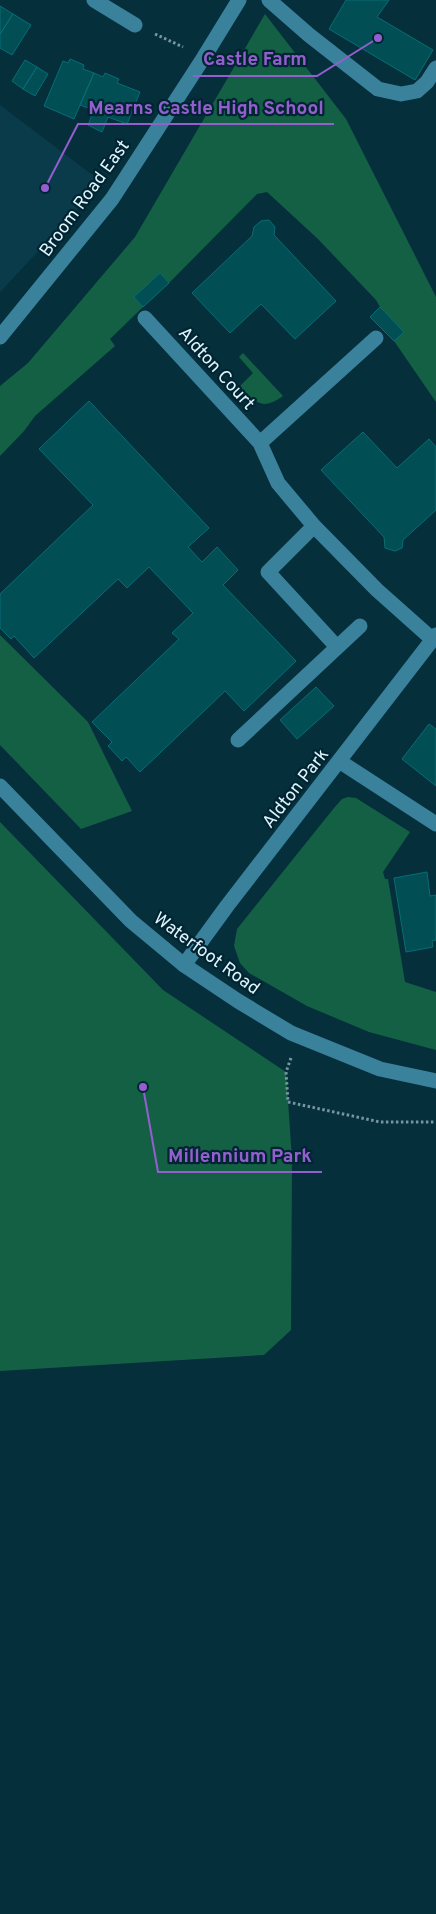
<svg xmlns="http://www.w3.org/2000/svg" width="436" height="1914" font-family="Overpass,sans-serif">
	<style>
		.built { fill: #0a3b4a }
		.green { fill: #146045 }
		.building { fill: #014e54; stroke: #086d75 }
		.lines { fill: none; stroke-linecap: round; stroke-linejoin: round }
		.path { stroke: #7796a0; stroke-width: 3; stroke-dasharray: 2.5 2.5; stroke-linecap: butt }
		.service { stroke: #3a829c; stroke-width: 15 }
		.minor { stroke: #3a829c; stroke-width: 15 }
		.tertiary { stroke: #3a829c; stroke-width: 15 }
		.labels { text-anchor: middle; stroke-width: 4.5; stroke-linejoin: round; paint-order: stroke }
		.street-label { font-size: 18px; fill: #e0f4fd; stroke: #002532 }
		.leader { fill: none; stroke: #945ece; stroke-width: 2 }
		.callout-dot { fill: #945ece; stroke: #002532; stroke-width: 2 }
		.callout-label { font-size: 19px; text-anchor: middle; font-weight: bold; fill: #945ece; stroke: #002532; stroke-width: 4.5; stroke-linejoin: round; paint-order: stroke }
	</style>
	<rect width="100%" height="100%" fill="#062f3c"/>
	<path class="built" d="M0,105l95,72 -8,22 -87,93z"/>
	<path class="green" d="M265,14l81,105 90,178v105l-42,-61 9,-9 -23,-25 -4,-7 -58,-61 -51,-47 -10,2 -88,89 -9,-10 -26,24 9,10 -33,32 5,7 -80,70 -11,15 -24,25v-70l28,-23 107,-126z
		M243,353l40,43c-21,15 -28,7 -43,-10l13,-13 -14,-16z
		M0,635l88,87 44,89 -51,18 -81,-84z
		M348,797l8,1 54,34 -27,40 2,7h3l17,103 31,10v58l-67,-18 -62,-26 -58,-33 -9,-10 -6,-17 3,-17 97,-121 8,-9z
		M0,822l163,168 123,82 6,87 -1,171 -27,25 -264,16z"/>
	<path class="building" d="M346,0h43l-12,17 56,33 -18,30 -86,-51z
		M0,6l13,8 -13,20z
		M13,14l18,11 -19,30 -12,-7v-14z
		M70,59l14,6 -1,4 11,4 -20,46 -30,-13 19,-45 5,2z
		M25,60l12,7 -14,22 -11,-8z
		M37,67l11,7 -13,22 -12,-7z
		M94,73l9,4 2,-4 14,6 -2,4 23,9 -13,32 -19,-7 -6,15 -14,-7 6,-15 -14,-5z
		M269,220l6,7 -1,8 62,66 -41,38 -34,-35 -31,29 -38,-40 60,-57 2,-9 7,-6z
		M160,273l9,10 -26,24 -9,-10z
		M380,307l24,25 -10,9 -24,-24z
		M89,401l120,127 -21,19 14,15 15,-15 21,23 -15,15 73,76 -52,50 -19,-20 -85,81 -14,-15 -4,4 -14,-15 4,-4 -20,-20 87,-83 -7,-6 21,-20 -44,-46 -22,21 -9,-9 -84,79 -20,-22 -3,3 -11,-11v-34l93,-89 -54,-56z
		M363,432l34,36 32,-29 7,8v63l-33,30 -1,8 -7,3 -10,-3 -1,-11 -63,-67z
		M316,687l18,19 -37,33 -17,-19z
		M429,724l7,5v57l-34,-27z
		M427,872l3,24 6,-1v45l-4,1 1,6 -27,5 -12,-74z"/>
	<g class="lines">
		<path class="path" d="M155,34l28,13
			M291,1058l-5,14 2,30 92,20h56"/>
		<path class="service" d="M269,0l40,35 69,54 23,5 16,-3 10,-9 9,-14"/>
		<path class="minor" d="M94,0l41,25
			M145,318l115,125 18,40 36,43 63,64 56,50
			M260,443l116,-105
			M314,526l-46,46 69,75
			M238,740l122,-114
			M339,761l97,63
			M184,965l43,-59 209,-271"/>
		<path class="tertiary" d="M0,337l112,-138 92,-142 35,-57
			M0,786l131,135 53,44 54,36 53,32 89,36 56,12"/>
	</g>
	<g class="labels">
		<g class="street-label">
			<text transform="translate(84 198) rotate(-54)" y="6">Broom Road East</text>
			<text transform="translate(217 368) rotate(48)" y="6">Aldton Court</text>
			<text transform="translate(295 788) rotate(-52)" y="6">Aldton Park</text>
			<text transform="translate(207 953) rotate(36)" y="6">Waterfoot Road</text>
		</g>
	</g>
	<path class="leader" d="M378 38L317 76H193M45 188L78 124H334M143 1087L158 1172H322"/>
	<g class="callout-dot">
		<circle cx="378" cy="38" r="5"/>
		<circle cx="45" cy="188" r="5"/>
		<circle cx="143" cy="1087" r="5"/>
	</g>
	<g class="callout-label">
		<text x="255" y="65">Castle Farm</text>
		<text x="206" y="114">Mearns Castle High School</text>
		<text x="240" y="1162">Millennium Park</text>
	</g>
</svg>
